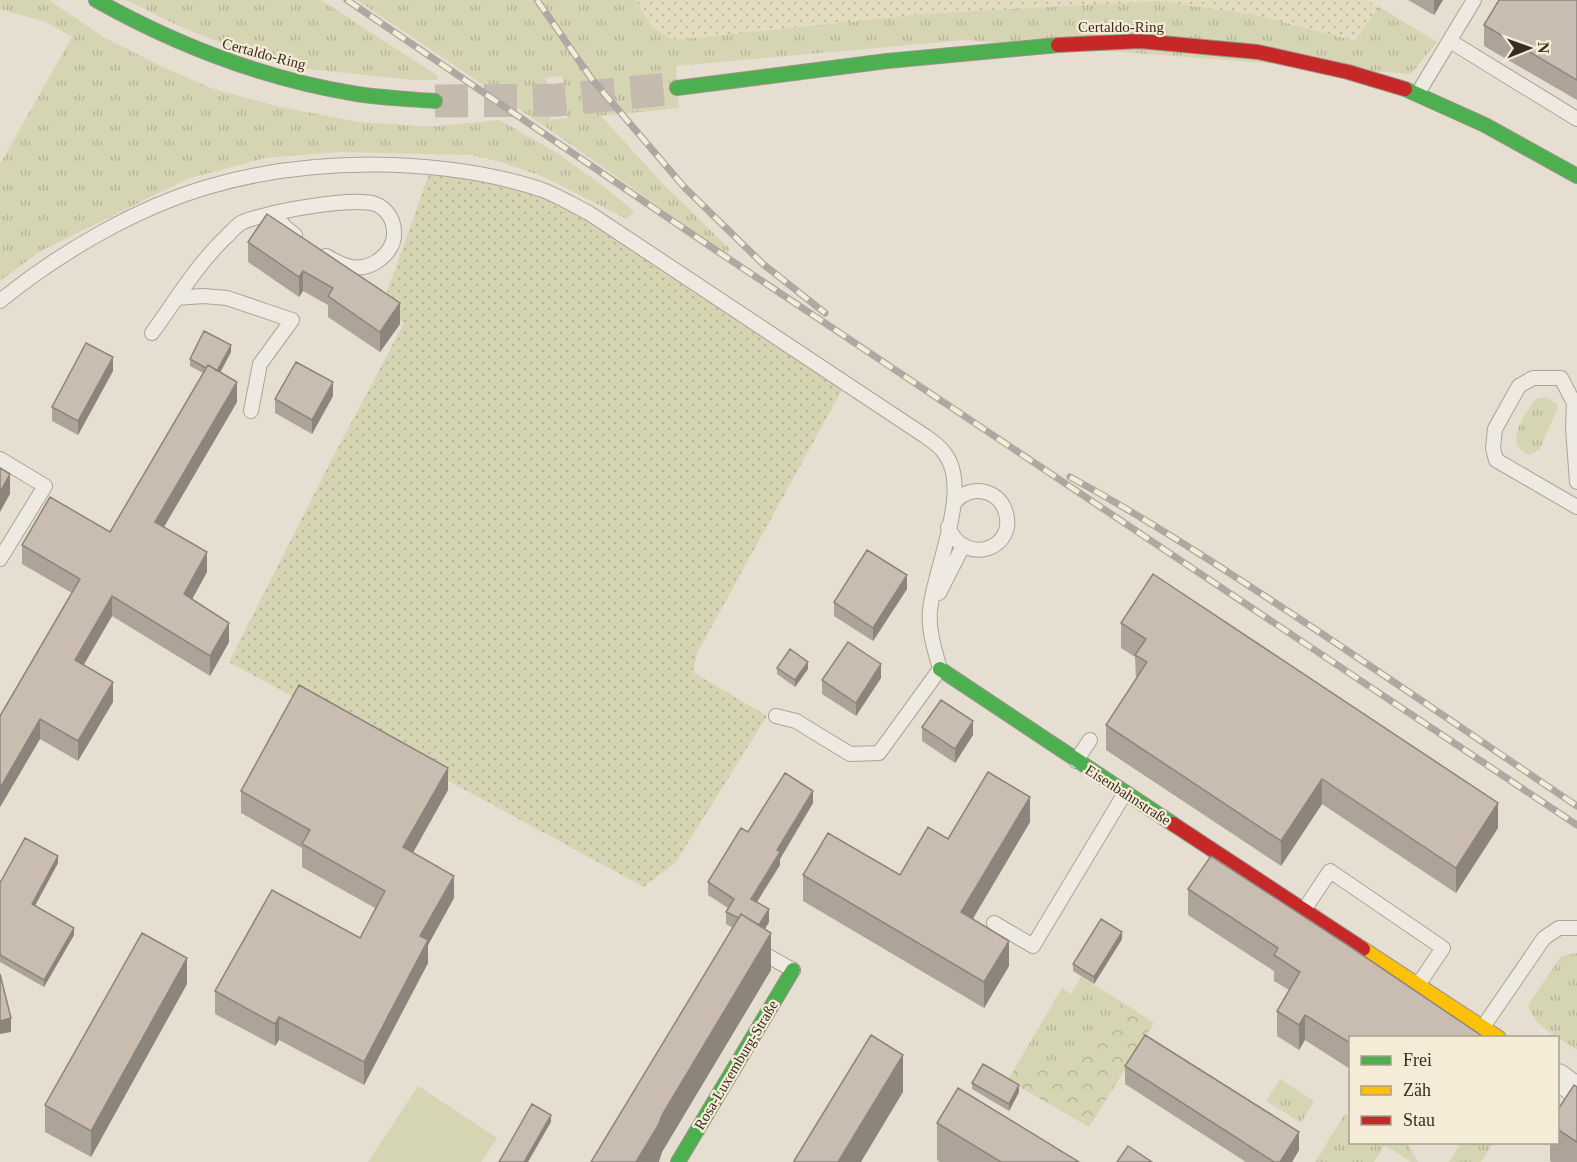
<svg xmlns="http://www.w3.org/2000/svg" width="1577" height="1162" font-family="'Times New Roman',serif">
	<style>
		.farmland { fill: url(#farmland-dots) }
		.grass { fill: url(#grass-tufts); fill-rule: evenodd }
		.forest { fill: url(#forest-crowns) }
		.garden { fill: url(#garden-dots) }
		.pitch { fill: #d5d4b3 }
		.lines { fill: none; stroke-linecap: round; stroke-linejoin: round }
		.secondary-tunnel { stroke: #c4baad; stroke-width: 33; stroke-dasharray: 33 16; stroke-linecap: butt }
		.lane-casing { stroke: #aba499; stroke-width: 16 }
		.street-casing { stroke: #aba499; stroke-width: 28 }
		.fast-casing { stroke: #9b9388; stroke-width: 16 }
		.slow-casing { stroke: #9b9388; stroke-width: 16 }
		.jam-casing { stroke: #9b9388; stroke-width: 16 }
		.lane { stroke: #eee9e1; stroke-width: 14 }
		.street { stroke: #eee9e1; stroke-width: 26 }
		.fast { stroke: #4caf50; stroke-width: 14 }
		.slow { stroke: #ffc107; stroke-width: 14 }
		.jam { stroke: #c62828; stroke-width: 14 }
		.rail-casing { stroke: #ada8a1; stroke-width: 7 }
		.rail { stroke: #f5ecd7; stroke-width: 4.5; stroke-dasharray: 14; stroke-linecap: butt }
		.wall { fill: #ada398 }
		.shaded-wall { fill: #8d847c }
		.building { fill: #c9bdb1; stroke: #8d847c; stroke-width: 1.5 }
		.labels { text-anchor: middle; stroke-width: 4.5; stroke-linejoin: round; paint-order: stroke }
		.street-label { font-size: 15px; fill: #3a2c20; stroke: #f5ecd7 }
	</style>
	<defs>
		<pattern id="farmland-dots" width="8" height="8" patternUnits="userSpaceOnUse" patternTransform="scale(1.5)"><rect width="8" height="8" fill="#e4dcc1"/><path d="M2 2h.1M6 6h.1" fill="none" stroke="#c4bda6" stroke-width="1.8" stroke-linecap="round"/></pattern>
		<pattern id="grass-tufts" width="24" height="20" patternUnits="userSpaceOnUse" patternTransform="scale(1.5)"><rect width="24" height="20" fill="#d5d4b3"/><path d="M3 7l-1-3M5 7V3M7 7l1-3M15 17l-1-3M17 17v-4M19 17l1-3" fill="none" stroke="#b8b69a"/></pattern>
		<pattern id="forest-crowns" width="20" height="18" patternUnits="userSpaceOnUse" patternTransform="scale(1.5)"><rect width="20" height="18" fill="#d5d4b3"/><path d="M2 6a3 3 0 1 1 6 0M12 15a3 3 0 1 1 6 0" fill="none" stroke="#b8b69a"/></pattern>
		<pattern id="garden-dots" width="8" height="8" patternUnits="userSpaceOnUse" patternTransform="scale(1.5)"><rect width="8" height="8" fill="#d5d4b3"/><path d="M2 2h.1M6 6h.1" fill="none" stroke="#b8b69a" stroke-width="1.8" stroke-linecap="round"/></pattern>
	</defs>
	<rect width="100%" height="100%" fill="#e6ded0"/>
	<path class="farmland" d="M636,0h730l13,7 -24,34 -99,-26 -331,-1 -251,26 -21,-12z"/>
	<path class="grass" d="M0,0h49l56,38 58,29 48,21 69,19 79,15 61,4h18l62,-6 57,33 45,32 32,26 -7,8 -83,-42 -43,-15 -29,-7 -134,-3 -73,6 -78,21 -148,73 -39,29v-117l72,-127 -26,-15 -46,-13z
		M126,0h195l117,76 -1,4h-23l-108,-11 -71,-21 -52,-20z
		M357,0h279l17,28 21,12 251,-26 233,-13 98,14 99,26 24,-34 58,35 -26,32 -447,-34 -288,26 3,42 -78,8 62,68 67,65 -3,5 -183,-128zM562,76l5,42 -17,2 -4,-42z
		M1546,397l11,7v6l-18,40 -10,5c-26,-12 -6,-36 4,-53l3,-3z
		M1577,953v97c-18,-12 -43,-23 -49,-45l33,-49z
		M1081,977l41,25c-14,22 -32,61 -59,66 -15,3 -33,0 -48,0l47,-80 9,6z
		M1280,1079l34,22 -13,22 -35,-22z
		M1345,1114l5,3v25l57,1 11,19h-7l-26,-17 -11,17h-59z
		M1461,1143v-1l32,1 -12,19h-32z"/>
	<path class="forest" d="M1122,1002l32,21 -65,104 -81,-47 7,-12c15,0 33,3 48,0 27,-5 45,-44 59,-66z"/>
	<path class="garden" d="M429,174l69,9 42,11 47,22 256,172 -146,265 -4,19 74,44 -91,146 -32,25 -415,-225 102,-201 73,-138 -22,-17z"/>
	<path class="pitch" d="M418,1086l79,52 -16,24h-113z"/>
	<g class="lines">
		<path class="secondary-tunnel" d="M435,101l123,-1 119,-12"/>
		<defs>
			<path id="lane" d="M1450,41l127,78
				M1418,93l56,-93
				M273,213l13,15 9,7
				M177,298l26,-2 24,2 65,22 -32,44 -9,47
				M0,301c59,-48 137,-94 211,-115 101,-29 229,-29 329,3 17,6 33,16 49,24l336,223c7,5 15,10 20,18 27,35 -11,115 -15,156 -2,20 5,41 10,59l-61,84 -29,1 -54,-33 -20,-5
				M152,333c24,-33 46,-70 75,-97 4,-4 9,-10 14,-13 19,-10 114,-27 134,-19 11,4 19,15 19,28 1,12 -7,23 -18,30 -18,11 -33,4 -50,-6
				M0,459l45,27 -45,73
				M1577,482l-4,-54 1,-25 -13,-25h-28l-14,8 -24,43 -2,19 3,12 81,47
				M948,527c17,41 71,21 57,-17 -3,-9 -11,-16 -20,-18 -11,-3 -22,1 -29,9
				M939,593l24,-47
				M1076,761l14,-21
				M1304,910l26,-39 113,77 -25,37
				M994,923l39,23 92,-153
				M757,950l36,20
				M1483,1027l61,-89 15,-10h18"/>
			<path id="street" d="M1558,1077l19,14"/>
			<path id="fast" d="M96,0c82,46 168,79 261,94 26,4 52,5 78,7
				M677,88l210,-27 171,-16
				M1405,89l80,36 92,51
				M940,669l233,155
				M678,1162l115,-192"/>
			<path id="slow" d="M1363,949l136,89"/>
			<path id="jam" d="M1058,45l82,-4 118,11 90,20 57,17
				M1173,824l190,125"/>
		</defs>
		<use href="#lane" class="lane-casing"/>
		<use href="#street" class="street-casing"/>
		<use href="#fast" class="fast-casing"/>
		<use href="#slow" class="slow-casing"/>
		<use href="#jam" class="jam-casing"/>
		<use href="#lane" class="lane"/>
		<use href="#street" class="street"/>
		<use href="#fast" class="fast"/>
		<use href="#slow" class="slow"/>
		<use href="#jam" class="jam"/>
		<defs>
			<path id="rail" d="M347,0l370,251 860,574
				M537,0l54,78 94,110 78,76 62,49
				M1070,477c74,40 143,85 213,131 99,65 196,132 294,198"/>
		</defs>
		<use href="#rail" class="rail-casing"/>
		<use href="#rail" class="rail"/>
	</g>
	<path class="wall" d="M1408,0h35l-9,15z
		M1577,0v100l-93,-54v-21z
		M267,214l133,110 -20,28 -52,-35v-12l-25,-14 -4,6 -51,-35v-20z
		M231,352l-11,21 17,29 -73,125 43,45 -15,27 37,43 -19,34 -98,-60 -29,49 30,37 -35,59 -38,-22 -40,68v-91l72,-123 -50,-29v-19l88,-13 93,-159 -13,-7v-7z
		M113,371l-35,64 -26,-14v-14z
		M333,396l-21,38 -37,-21v-14z
		M907,589l-34,52 -39,-25v-14z
		M1121,623l377,205 -42,65 -134,-89 -41,62 -175,-116v-25l30,-45 -1,-23 -14,-9z
		M777,668l31,1 -13,18 -18,-13z
		M881,678l-25,38 -34,-22v-14z
		M922,727l51,8 -18,28 -33,-22z
		M448,790l-35,63 41,45 -26,47v18l-64,122 -85,-45 -4,6 -60,-32v-23l145,-53 15,-30 -73,-41v-19l-61,-35v-22z
		M813,803l-33,56v6l-23,37 12,20 -4,7 6,41 -109,182 -3,10h-68l142,-234 -7,-4v-12l2,-4 -20,-13v-13l40,-50z
		M1030,822l-57,97 36,47 -25,42 -181,-107v-26h97l48,-36z
		M1211,856l139,182v31l-45,-29 -6,10 -22,-14v-25l12,-21 -15,-9v-10l-86,-56v-26z
		M58,863l-23,43 39,29 -30,52 -44,-25v-81h1z
		M1122,939l-28,45 -21,-13v-7z
		M187,984l-96,173 -46,-25v-27z
		M1125,1066l174,84 -7,12h-46l-121,-78z
		M972,1083l47,9 -10,19 -37,-22z
		M1577,1087v75h-25l-2,-1v-18h7v-32z
		M937,1123l142,39h-139l-3,-2z"/>
	<path class="shaded-wall" d="M1434,0h9l-9,15z
		M303,271v20l-4,6v-20z
		M400,303v21l-20,28v-20z
		M231,345v7l-15,28v-7z
		M113,357v14l-35,64v-14z
		M237,382v20l-82,140v-20z
		M333,382v14l-21,38v-14z
		M10,474v20l-10,18v-20z
		M207,552v20l-23,42v-20z
		M907,575v14l-34,52v-13z
		M112,596v20l-37,64v-20z
		M229,623v19l-19,34v-20z
		M808,662v7l-13,18v-7z
		M881,664v14l-25,38v-13z
		M113,682v20l-35,59v-20z
		M40,719v20l-40,68v-19z
		M973,721v14l-18,28v-14z
		M448,768v22l-45,80v-23z
		M1322,779v25l-41,62v-25z
		M813,791v12l-33,56v6l-29,46v-12l26,-49z
		M1030,797v25l-69,116v-26z
		M1498,803v25l-42,65v-25z
		M58,856v7l-26,48v-7z
		M454,876v22l-26,47v18l-64,122v-23l56,-126z
		M769,909v13l-11,18v-13z
		M74,928v7l-30,52v-7z
		M1122,932v7l-28,45v-7z
		M771,933v37l-109,182 -3,9v1h-23l26,-47z
		M1009,941v25l-25,42v-26z
		M187,958v26l-96,173v-26z
		M1305,1015v25l-6,10v-25z
		M279,1017v23l-4,6v-22z
		M11,1018v14l-11,2v-13z
		M903,1055v37l-42,70h-23z
		M1019,1085v7l-10,19v-7z
		M551,1115v7l-23,40h-4z
		M1299,1132v18l-7,12h-12z"/>
	<path class="building" d="M1499,0h78v80l-93,-55z
		M267,214l133,89 -20,29 -52,-36 5,-8 -30,-17 -4,6 -51,-35z
		M204,331l27,14 -14,26 -9,-6 -2,3 -16,-9z
		M86,343l27,14 -35,64 -26,-14z
		M296,362l37,20 -21,38 -37,-21z
		M208,365l29,17 -82,140 52,30 -23,42 45,29 -19,33 -98,-60 -37,64 38,22 -35,59 -38,-22 -40,69v-72l80,-137 -58,-34 28,-48 60,35z
		M0,468l10,6 -10,18z
		M867,550l40,25 -34,53 -39,-26z
		M1153,574l345,229 -42,65 -134,-89 -41,62 -175,-116 41,-63 -12,-7 11,-16 -25,-16z
		M848,642l33,22 -25,39 -34,-23z
		M790,649l18,13 -13,18 -18,-12z
		M299,685l149,83 -45,79 51,29 -34,60 8,4 -64,122 -85,-45 -4,7 -60,-33 57,-101 88,48 25,-47 -83,-47 8,-14 -69,-39z
		M941,700l32,21 -18,28 -33,-22z
		M988,772l42,25 -69,115 48,29 -25,41 -181,-107 25,-42 72,42 28,-48 20,12z
		M785,773l28,18 -36,59 3,2 -29,47 18,10 -10,16 -18,-11 -2,4 -13,-6 8,-13 -26,-17 33,-54 7,4z
		M25,838l33,18 -26,48 42,24 -30,52 -44,-25v-74h1z
		M1211,856l138,90 136,92h-135v5l-45,-28 -6,10 -22,-14 23,-39 -26,-17 4,-7 -90,-59z
		M741,914l30,19 -109,182 -3,9 -23,38h-45z
		M1101,919l21,13 -28,45 -21,-13z
		M142,933l45,25 -96,173 -46,-26z
		M0,974l11,44 -11,3z
		M871,1035l32,20 -65,107h-42l-2,-1z
		M1145,1035l154,97 -19,30h-6l-149,-96z
		M983,1064l36,21 -10,19 -37,-21z
		M1574,1085l3,2v55l-20,-13v-18z
		M958,1088l121,74h-78l-64,-39z
		M532,1104l19,11 -27,47h-25z
		M1128,1146l24,16h-35z"/>
	<g class="labels">
		<g class="street-label">
			<text x="1121" y="32">Certaldo-Ring</text>
			<text transform="translate(264 54) rotate(15)" y="5">Certaldo-Ring</text>
			<text transform="translate(1128 795) rotate(33)" y="5">Eisenbahnstraße</text>
			<text transform="translate(736 1065) rotate(-59)" y="5">Rosa-Luxemburg-Straße</text>
		</g>
	</g>
	<rect x="1349" y="1036" width="210" height="108" fill="#f5ecd7" stroke="#aa9f8e" stroke-width="1.5"/>
	<rect x="1361" y="1056" width="30" height="9" fill="#4caf50" stroke="#aa9f8e" stroke-width="1.5"/>
	<text x="1403" y="1066" font-size="18" fill="#3a2c20">Frei</text>
	<rect x="1361" y="1086" width="30" height="9" fill="#ffc107" stroke="#aa9f8e" stroke-width="1.5"/>
	<text x="1403" y="1096" font-size="18" fill="#3a2c20">Zäh</text>
	<rect x="1361" y="1116" width="30" height="9" fill="#c62828" stroke="#aa9f8e" stroke-width="1.5"/>
	<text x="1403" y="1126" font-size="18" fill="#3a2c20">Stau</text>
	<g transform="translate(1529 48) rotate(89)" stroke="#f5ecd7" stroke-width="4.5" paint-order="stroke">
	<path d="M0-4.5L10 22L0 15L-10 22Z" fill="#3a2c20"/>
	<text y="-9" font-size="16" font-weight="bold" text-anchor="middle" fill="#3a2c20">N</text>
	</g>
</svg>
